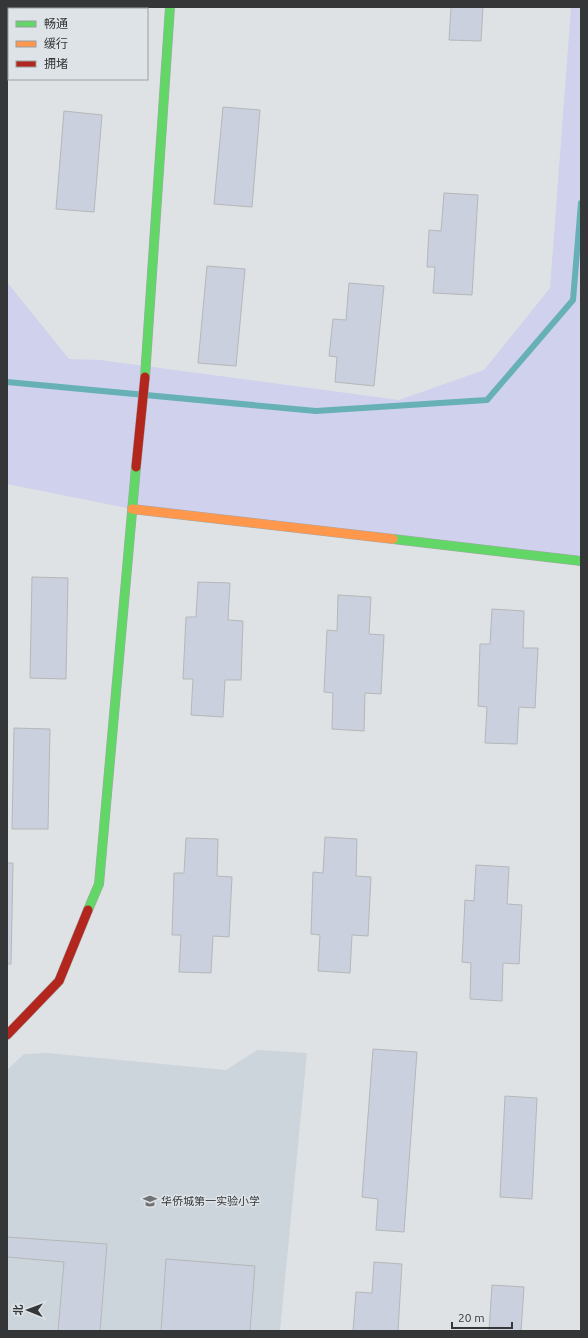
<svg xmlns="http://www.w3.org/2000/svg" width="588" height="1338" font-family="Ubuntu,'Noto Sans SC',sans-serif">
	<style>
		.built { fill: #cdd5dc }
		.green { fill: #d0d1ed }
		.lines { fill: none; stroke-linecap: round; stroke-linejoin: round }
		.stream { stroke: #66b0b6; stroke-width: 6 }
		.building { fill: #cad0de; stroke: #b5b7b8 }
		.fast-casing { stroke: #a3a6a7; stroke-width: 10 }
		.slow-casing { stroke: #a3a6a7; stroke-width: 10 }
		.jam-casing { stroke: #a3a6a7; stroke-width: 10 }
		.fast { stroke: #63d668; stroke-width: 9 }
		.slow { stroke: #ff974d; stroke-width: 9 }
		.jam { stroke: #b3261e; stroke-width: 9 }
		.labels { text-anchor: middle; stroke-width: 3; stroke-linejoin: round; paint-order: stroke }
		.poi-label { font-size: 11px; fill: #343637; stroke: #dde3e7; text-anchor: start }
	</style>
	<rect width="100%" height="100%" fill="#dfe2e5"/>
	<path class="built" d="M257,1050l50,3 -27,278h-273v-261l17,-16 23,-1 179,17z"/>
	<path class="green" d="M571,7h10v554l-449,-52 -125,-25v-202l62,77 31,1 299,40 85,-30 66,-82z"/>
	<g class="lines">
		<path class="stream" d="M7,382l309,29 171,-11 86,-100 8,-97"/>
	</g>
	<path class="building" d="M51,7h37v2h-37z
		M451,7h32l-2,34 -32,-1z
		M223,107l37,3 -8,97 -38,-3z
		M64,111l38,4 -8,97 -38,-3z
		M444,193l34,2 -6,100 -39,-2 2,-26h-8l2,-37 12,1z
		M207,266l38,3 -9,97 -38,-3z
		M349,283l35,3 -10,100 -39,-4 2,-25 -8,-1 4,-37 13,1z
		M32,577l36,1 -2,101 -36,-1z
		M198,582l32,1 -2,37 15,1 -2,59h-16l-2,37 -32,-2 2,-36h-10l3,-62h10z
		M338,595l33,2 -2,37 15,1 -3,59 -16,-1 -1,38 -32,-2 1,-36 -9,-1 3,-62 10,1z
		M492,609l32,2 -1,37h15l-3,60 -16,-1 -2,37 -32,-1 2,-36 -9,-1 2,-62h10z
		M14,728l36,1 -2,100h-36z
		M325,837l32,2 -1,37 15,1 -3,59 -16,-1 -2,38 -32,-2 2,-36 -9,-1 2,-62 10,1z
		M186,838l32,1 -1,37 15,1 -3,60 -16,-1 -2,37 -32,-1 2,-37h-9l2,-62h10z
		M7,863h6l-2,101h-4z
		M476,865l33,2 -2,37 15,1 -3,59 -16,-1 -1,38 -32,-2 1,-36 -9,-1 3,-62 9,1z
		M373,1049l44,3 -13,180 -28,-2 2,-31 -16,-2z
		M505,1096l32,2 -5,101 -32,-2z
		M7,1237l100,7 -7,87h-42l6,-69 -57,-5z
		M166,1259l89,7 -5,65h-89z
		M374,1262l28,2 -4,67h-45l3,-39 16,1z
		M492,1285l32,2 -3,44h-32z"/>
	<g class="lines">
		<defs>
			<path id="fast" d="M145,377l25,-370
				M393,539l188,22
				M88,910l11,-26 37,-417"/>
			<path id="slow" d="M132,509l261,30"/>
			<path id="jam" d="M136,467l9,-90
				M7,1035l52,-54 29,-71"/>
		</defs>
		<use href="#fast" class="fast-casing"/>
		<use href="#slow" class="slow-casing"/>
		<use href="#jam" class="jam-casing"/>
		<use href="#fast" class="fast"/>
		<use href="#slow" class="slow"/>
		<use href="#jam" class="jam"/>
	</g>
	<defs>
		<symbol id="school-bare" viewBox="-9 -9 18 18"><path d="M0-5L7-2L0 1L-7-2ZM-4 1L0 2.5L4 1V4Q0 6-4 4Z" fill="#707274" stroke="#dde3e7" stroke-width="2.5" paint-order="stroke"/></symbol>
	</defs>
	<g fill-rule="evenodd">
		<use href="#school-bare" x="140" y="1191" width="20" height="20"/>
	</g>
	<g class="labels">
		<g class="poi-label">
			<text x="161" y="1205">华侨城第一实验小学</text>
		</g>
	</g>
	<rect width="588" height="1338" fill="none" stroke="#343637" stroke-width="16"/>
	<rect x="8" y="8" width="140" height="72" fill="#dde3e7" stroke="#999ea1"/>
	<rect x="16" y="21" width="20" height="6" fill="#63d668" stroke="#999ea1"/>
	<text x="44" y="28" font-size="12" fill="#343637">畅通</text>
	<rect x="16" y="41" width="20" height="6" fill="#ff974d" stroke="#999ea1"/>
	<text x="44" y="48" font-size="12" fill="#343637">缓行</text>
	<rect x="16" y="61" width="20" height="6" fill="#b3261e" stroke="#999ea1"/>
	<text x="44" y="68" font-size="12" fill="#343637">拥堵</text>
	<g transform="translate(28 1310) rotate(271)" stroke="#dde3e7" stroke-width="3" paint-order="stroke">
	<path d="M0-3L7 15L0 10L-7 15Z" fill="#343637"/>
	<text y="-6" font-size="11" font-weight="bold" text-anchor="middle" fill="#343637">北</text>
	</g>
	<path d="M452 1322v6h60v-6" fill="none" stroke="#343637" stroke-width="2"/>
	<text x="458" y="1322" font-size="12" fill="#343637" stroke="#dde3e7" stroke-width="3" paint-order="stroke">20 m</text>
</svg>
